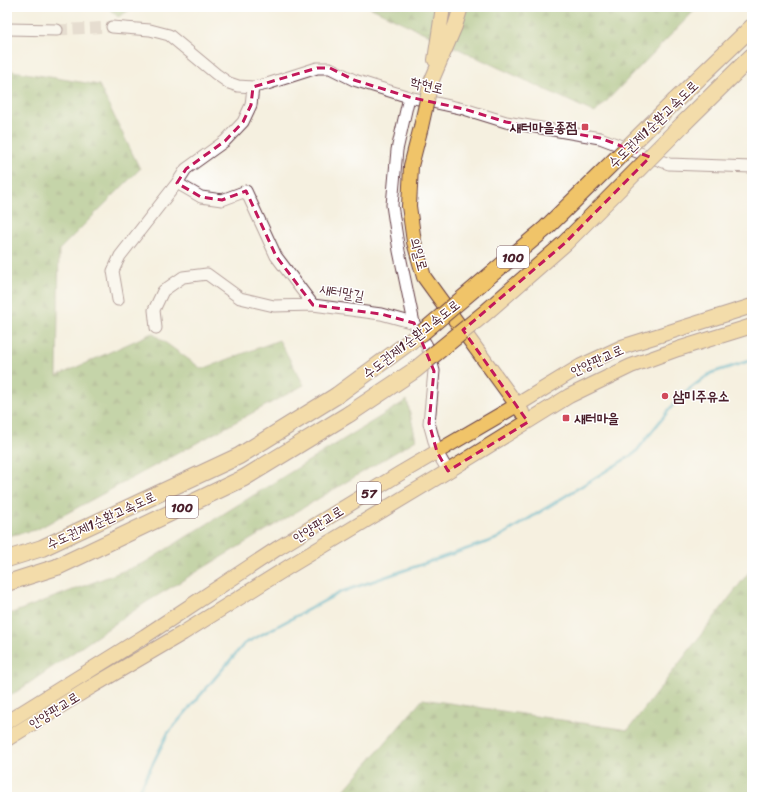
<svg xmlns="http://www.w3.org/2000/svg" width="759" height="804" font-family="Sriracha,'Poor Story',sans-serif">
	<style>
		.forest { fill: url(#forest-firs); stroke: #6a6848 }
		.lines { fill: none; stroke-linecap: round; stroke-linejoin: round }
		.stream { stroke: #43a7c3; stroke-width: 3 }
		.minor-tunnel { stroke: #d3c6bc; stroke-width: 11; stroke-dasharray: 11 5.5; stroke-linecap: butt }
		.minor-casing { stroke: #643e46; stroke-width: 13 }
		.major-casing { stroke: #643e46; stroke-width: 16 }
		.highway-casing { stroke: #643e46; stroke-width: 18 }
		.minor { stroke: #fff; stroke-width: 11 }
		.major { stroke: #f0c469; stroke-width: 14 }
		.highway { stroke: #f0c469; stroke-width: 16 }
		.major-bridge-casing { stroke: #643e46; stroke-width: 16; stroke-linecap: butt }
		.highway-bridge-casing { stroke: #643e46; stroke-width: 18; stroke-linecap: butt }
		.major-bridge { stroke: #f0c469; stroke-width: 14 }
		.highway-bridge { stroke: #f0c469; stroke-width: 16 }
		.marked { fill: none; stroke: #c2185b; stroke-width: 3; stroke-dasharray: 8 5; stroke-linejoin: round }
		.poi-dot { fill: #d1495b; stroke: #fff; stroke-width: 1.5 }
		.labels { text-anchor: middle; stroke-width: 3; stroke-linejoin: round; paint-order: stroke }
		.shield { fill: #fff; stroke: #80626b; stroke-width: 1 }
		.shield-label { font-size: 13px; font-weight: bold; fill: #4a1f2b }
		.street-label { font-size: 14px; fill: #4a1f2b; stroke: #fff }
		.poi-label { font-size: 14px; font-weight: bold; fill: #4a1f2b; stroke: #fff; text-anchor: start }
	</style>
	<defs>
		<pattern id="forest-firs" width="22" height="20" patternUnits="userSpaceOnUse"><rect width="22" height="20" fill="#8bb166"/><path d="M5 1l3.5 6h-7zM16 11l3.5 6h-7z" fill="#748f54"/></pattern>
	</defs>
	<rect width="100%" height="100%" fill="#fff"/>
	<filter id="ink" filterUnits="userSpaceOnUse"><feTurbulence type="fractalNoise" baseFrequency=".025" numOctaves="2"/><feDisplacementMap in="SourceGraphic" scale="8" xChannelSelector="R" yChannelSelector="G"/><feConvolveMatrix kernelMatrix="1 2 1 2 8 2 1 2 1" color-interpolation-filters="sRGB"/></filter>
	<filter id="wash" filterUnits="userSpaceOnUse"><feTurbulence type="fractalNoise" baseFrequency=".012" numOctaves="4" result="noise"/><feDisplacementMap in="SourceGraphic" scale="16" xChannelSelector="R" yChannelSelector="G"/><feGaussianBlur stdDeviation="0.9" result="paint"/><feColorMatrix in="noise" values="0 0 0 0 0 0 0 0 0 0 0 0 0 0 0 0 0 1.4 0 .05"/><feComposite in="paint" operator="in"/></filter>
	<g filter="url(#wash)">
		<rect width="100%" height="100%" fill="#f5f0e0"/>
		<path class="forest" d="M107,7h28l-17,10z
			M369,7h329l-103,106z
			M7,70l92,15 41,84 -81,81 -2,126 95,-43 50,36 77,-29 25,45 -268,145 -29,6z
			M407,400l9,40 -271,163 -120,83 -18,12v-83l137,-52z
			M752,568v229h-414l85,-98 205,31z"/>
		<g class="lines">
			<path class="stream" d="M136,797l32,-64 76,-89 97,-52 155,-53 139,-86 45,-57 31,-23 41,-13"/>
		</g>
	</g>
	<g filter="url(#ink)">
		<g class="lines">
			<path class="minor-tunnel" d="M57,30l55,-3"/>
			<defs>
				<path id="minor" d="M112,27l38,3 19,5 47,39 13,9 9,3 15,1 14,-3 50,-16h13l24,12 55,17 55,12 42,13 94,16 69,26 83,3
					M7,29l50,1
					M409,97l-12,53 -5,55 7,46 15,72
					M177,183l24,14 21,3 24,-9 30,65 37,49 68,9 33,9 13,23 7,25 -5,52 8,29 11,19
					M118,300l-5,-29 7,-15 57,-73 9,-14 39,-28 18,-19 8,-17 2,-18
					M156,328l-2,-18 9,-19 20,-14 24,-3 33,24 34,8 39,-1"/>
				<path id="major" d="M435,60l8,-53
					M431,82l24,-56 6,-19
					M421,127l-10,39 -2,40 5,36 10,35 98,135
					M7,722l138,-86 133,-88 121,-74 118,-69 64,-39 41,-19 130,-41
					M7,739l84,-52 92,-54 107,-67 158,-95 121,-75 62,-30 47,-17 74,-23"/>
				<path id="highway" d="M675,101l77,-74
					M685,122l67,-66
					M7,559l35,-11 197,-92 97,-60
					M7,583l50,-16 187,-89 105,-64"/>
			</defs>
			<use href="#minor" class="minor-casing"/>
			<use href="#major" class="major-casing"/>
			<use href="#highway" class="highway-casing"/>
			<use href="#minor" class="minor"/>
			<use href="#major" class="major"/>
			<use href="#highway" class="highway"/>
			<defs>
				<path id="major-bridge" d="M421,127l10,-45"/>
				<path id="highway-bridge" d="M336,396l87,-64 123,-104 129,-127
					M349,414l66,-44 70,-57 80,-70 120,-121"/>
			</defs>
			<use href="#major-bridge" class="major-bridge-casing"/>
			<use href="#highway-bridge" class="highway-bridge-casing"/>
			<use href="#major-bridge" class="major-bridge"/>
			<use href="#highway-bridge" class="highway-bridge"/>
		</g>
	</g>
	<path d="M0 0H759V804H0ZM317,68h13l24,12 55,17 55,12 42,13 94,16 50,19 -85,86 -102,87 65,92 -80,49 -11,-19 -8,-29 5,-52 -20,-48 -33,-9 -68,-9 -37,-49 -30,-65 -24,9 -21,-3 -24,-14 9,-14 39,-28 18,-19 8,-17 2,-18z" fill="#f5f0e0" fill-opacity=".55" fill-rule="evenodd"/>
	<path class="marked" d="M317,68h13l24,12 55,17 55,12 42,13 94,16 50,19 -85,86 -102,87 65,92 -80,49 -11,-19 -8,-29 5,-52 -20,-48 -33,-9 -68,-9 -37,-49 -30,-65 -24,9 -21,-3 -24,-14 9,-14 39,-28 18,-19 8,-17 2,-18z"/>
	<g class="poi-dot">
		<rect x="581" y="123" width="8" height="8" rx="2"/>
		<circle cx="665" cy="396" r="4"/>
		<rect x="562" y="414" width="8" height="8" rx="2"/>
	</g>
	<g class="labels">
		<g class="shield">
			<rect x="497" y="246" width="32" height="22" rx="3"/>
			<rect x="357" y="482" width="24" height="22" rx="3"/>
			<rect x="166" y="496" width="32" height="22" rx="3"/>
		</g>
		<g class="shield-label">
			<text x="513" y="262">100</text>
			<text x="369" y="498">57</text>
			<text x="182" y="512">100</text>
		</g>
		<g class="street-label">
			<text transform="translate(427 85) rotate(13)" y="5">학현로</text>
			<text transform="translate(653 124) rotate(-44)" y="5">수도권제1순환고속도로</text>
			<text transform="translate(419 254) rotate(75)" y="5">의일로</text>
			<text transform="translate(342 292) rotate(10)" y="5">새터말길</text>
			<text transform="translate(411 339) rotate(-38)" y="5">수도권제1순환고속도로</text>
			<text transform="translate(597 360) rotate(-25)" y="5">안양판교로</text>
			<text transform="translate(101 520) rotate(-25)" y="5">수도권제1순환고속도로</text>
			<text transform="translate(318 524) rotate(-32)" y="5">안양판교로</text>
			<text transform="translate(54 710) rotate(-32)" y="5">안양판교로</text>
		</g>
		<g class="poi-label">
			<text x="577" y="132" text-anchor="end">새터마을종점</text>
			<text x="673" y="401">삼미주유소</text>
			<text x="574" y="423">새터마을</text>
		</g>
	</g>
	<rect width="759" height="804" fill="none" stroke="#fff" stroke-width="24"/>
</svg>
